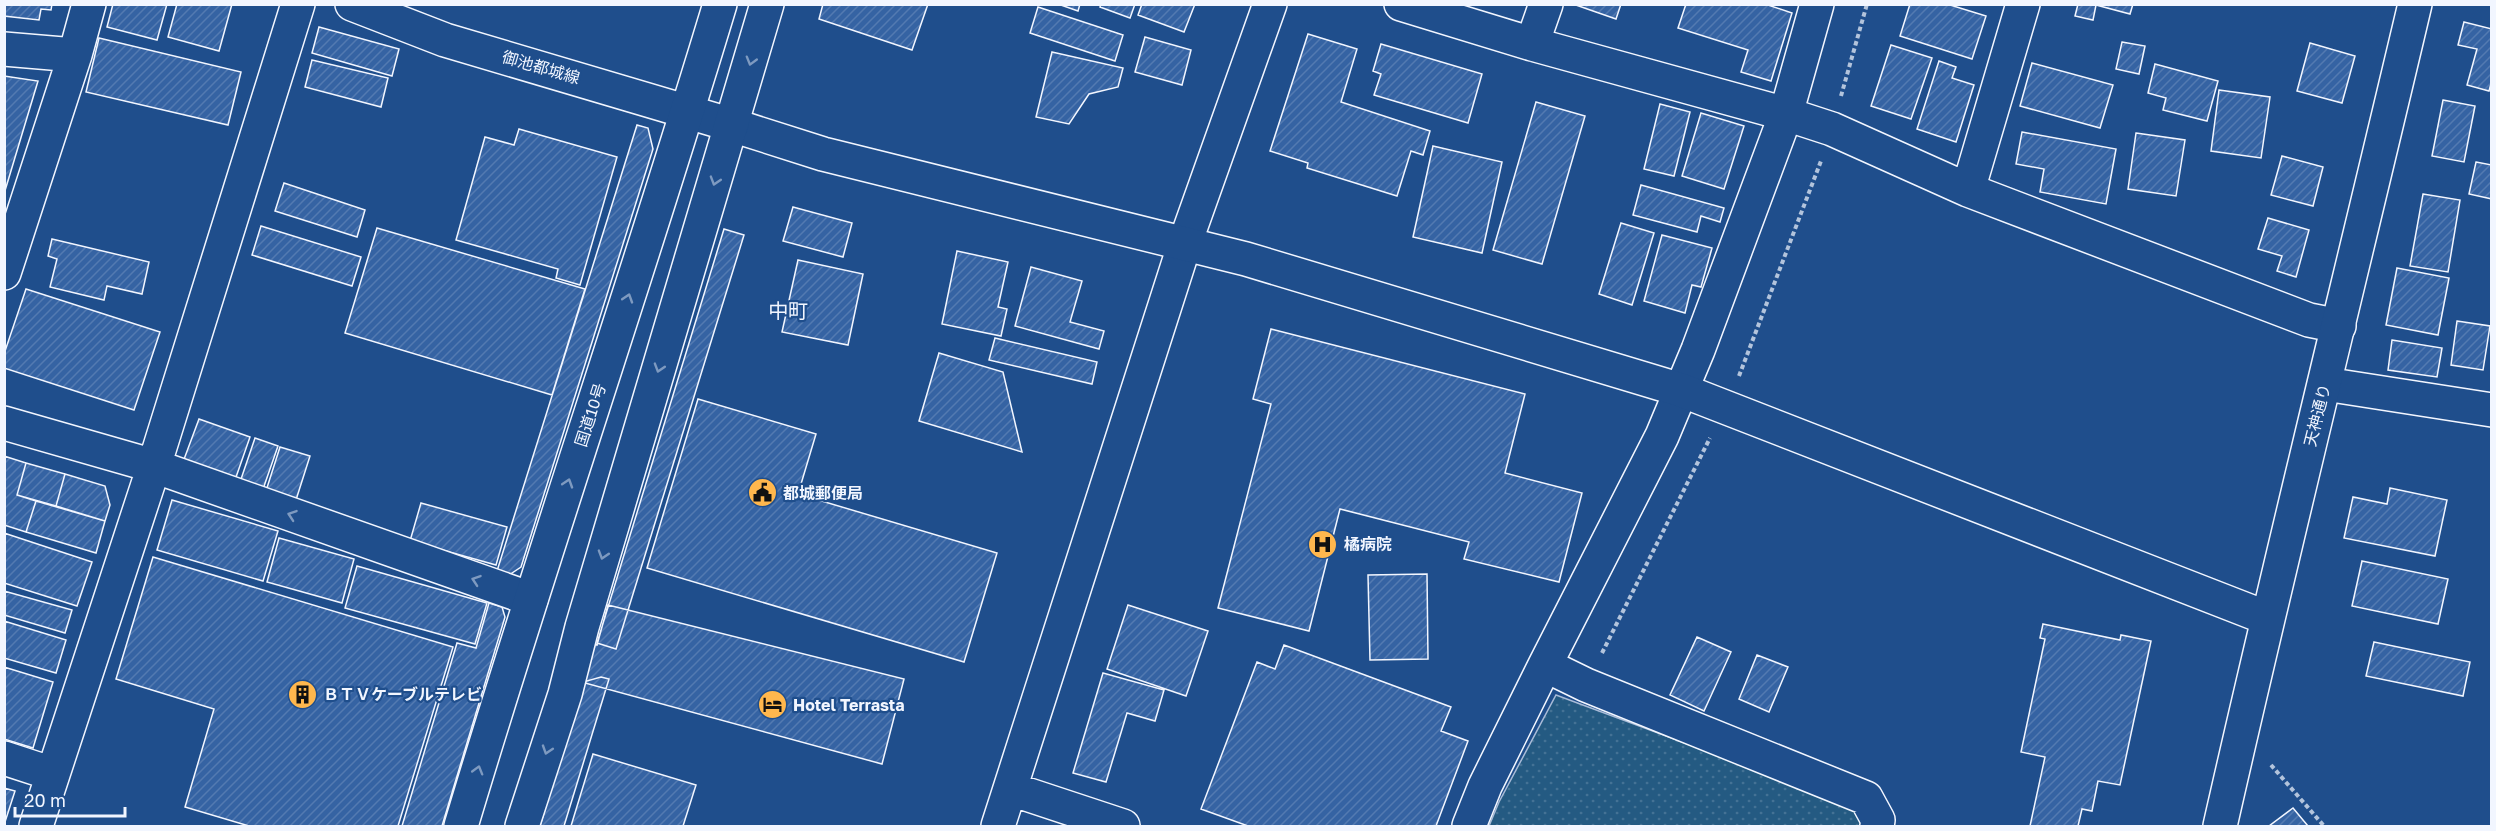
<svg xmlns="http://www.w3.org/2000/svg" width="2496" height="831" font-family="'Golos Text','Noto Sans JP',sans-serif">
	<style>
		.park { fill: url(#park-dots); stroke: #a8bbd7; stroke-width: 1.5 }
		.building { fill: url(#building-hatch); stroke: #f2f6ff; stroke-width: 1.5 }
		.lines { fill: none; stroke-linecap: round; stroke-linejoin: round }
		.street-casing { stroke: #f2f6ff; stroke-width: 36 }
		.secondary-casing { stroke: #f2f6ff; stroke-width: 36 }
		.primary-casing { stroke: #f2f6ff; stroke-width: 36 }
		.highway-casing { stroke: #f2f6ff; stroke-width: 36 }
		.path { stroke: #b3c4dc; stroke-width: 4; stroke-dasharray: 4.5 3; stroke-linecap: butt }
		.street { stroke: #1f4e8c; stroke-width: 33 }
		.secondary { stroke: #1f4e8c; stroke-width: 33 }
		.primary { stroke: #1f4e8c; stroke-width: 33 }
		.highway { stroke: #1f4e8c; stroke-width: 33 }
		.oneway { stroke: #7e9ac0 }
		.labels { text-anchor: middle; stroke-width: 4.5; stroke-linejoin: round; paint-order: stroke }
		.street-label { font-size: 16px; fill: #f2f6ff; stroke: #1f4e8c }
		.poi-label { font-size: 16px; font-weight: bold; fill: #f2f6ff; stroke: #1f4e8c; text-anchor: start }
		.quarter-label { font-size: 20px; fill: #f2f6ff; stroke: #1f4e8c }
	</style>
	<defs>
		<pattern id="park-dots" width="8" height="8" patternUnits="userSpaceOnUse" patternTransform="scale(1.5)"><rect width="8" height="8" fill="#245a82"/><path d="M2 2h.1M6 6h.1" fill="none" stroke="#447295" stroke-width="1.8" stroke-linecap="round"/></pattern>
		<pattern id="building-hatch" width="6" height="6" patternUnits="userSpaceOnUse" patternTransform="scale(1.5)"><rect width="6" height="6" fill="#3563a3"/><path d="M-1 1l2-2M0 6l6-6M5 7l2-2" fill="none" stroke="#537ab1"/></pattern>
	</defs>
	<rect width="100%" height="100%" fill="#1f4e8c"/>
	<path class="park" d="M1556,695l298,111 11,20h-376l10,-24z"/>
	<path class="building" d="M4,4h48l-1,6 -10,-1 -2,11 -35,-4z
		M113,4h54l-10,36 -50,-13z
		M177,4h55l-13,47 -51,-14z
		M823,4h105l-16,46 -93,-31z
		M1058,4h22l-2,7z
		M1101,4h34l-5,14 -30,-11z
		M1142,4h53l-11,28 -46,-17z
		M1573,4h48l-5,15z
		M1686,4h79l27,9 -21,68 -30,-9 7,-22 -70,-22z
		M1910,4h37l39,12 -14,43 -72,-23z
		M2078,4h55l-3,10 -34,-9 -3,15 -18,-4z
		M1038,7l85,28 -8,26 -85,-28z
		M2464,22l28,7v51l-3,11 -22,-6 10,-36 -19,-4z
		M319,27l80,22 -7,27 -80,-23z
		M1308,34l49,15 -16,53 89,29 -7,24 -12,-4 -14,45 -90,-28 1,-5 -38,-12z
		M1145,37l46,13 -9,35 -47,-13z
		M99,38l142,34 -13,53 -142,-33z
		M2122,42l23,4 -6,28 -23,-5z
		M2310,43l45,13 -13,47 -45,-12z
		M1381,44l101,30 -14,49 -94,-28 7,-21 -8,-3z
		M1891,45l41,13 -21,61 -40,-13z
		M1052,52l71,16 -5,19 -29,7 -20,30 -33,-7z
		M312,60l76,18 -7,29 -76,-20z
		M1939,61l17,6 -4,11 22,7 -18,57 -39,-13z
		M2032,63l81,22 -13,43 -80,-22z
		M2155,64l63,17 -11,40 -44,-11 3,-12 -18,-5z
		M4,76l34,5 -34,113z
		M2219,90l51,7 -9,61 -50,-7z
		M2443,100l32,6 -11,56 -32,-6z
		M1536,102l49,14 -43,148 -49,-14z
		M1660,104l30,8 -16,64 -30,-7z
		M1701,113l43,13 -20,63 -42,-13z
		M637,125l11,3 5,21 -132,418 -12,8 -12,-4z
		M519,129l98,28 -37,128 -24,-7 2,-9 -102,-29 29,-103 29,8z
		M2022,132l94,17 -10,55 -66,-12 4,-23 -28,-5z
		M2136,133l49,7 -9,56 -48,-7z
		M1433,146l69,16 -20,91 -69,-16z
		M2282,156l41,11 -10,39 -42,-11z
		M2476,162l16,3v34l-23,-5z
		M284,183l81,27 -8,27 -82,-26z
		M1641,185l83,23 -4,14 -19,-6 -4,16 -64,-17z
		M2423,194l37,6 -12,72 -38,-6z
		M793,207l59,16 -9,34 -60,-16z
		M2268,218l41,12 -13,47 -19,-6 5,-15 -24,-7z
		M1621,223l33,10 -22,72 -33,-11z
		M261,226l100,31 -9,29 -100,-31z
		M377,228l208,61 -33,106 -207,-62z
		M724,229l20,6 -128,414 -19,-6z
		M1662,235l50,13 -11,39 -9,-2 -7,28 -41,-12z
		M52,239l97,23 -7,32 -35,-8 -3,14 -54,-13 7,-28 -9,-3z
		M957,251l51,11 -10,45 9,2 -6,27 -59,-12z
		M798,260l65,14 -15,71 -66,-13z
		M1031,267l51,14 -12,41 34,9 -5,18 -84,-23z
		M2397,268l52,10 -11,57 -52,-10z
		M26,289l134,43 -26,78 -130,-42v-14z
		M2457,321l33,5 -7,44 -32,-5z
		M1271,329l254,65 -20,79 77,20 -23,89 -95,-23 5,-17 -129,-33 -31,122 -91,-23 53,-204 -18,-5z
		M995,338l102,24 -5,22 -103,-24z
		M2392,340l50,8 -5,29 -49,-7z
		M939,353l64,19 19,80 -103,-31z
		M698,399l118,35 -18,60 199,59 -33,109 -317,-94z
		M199,419l51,18 -15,43 -52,-18z
		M255,438l23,8 -16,46 -23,-7z
		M280,447l30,9 -15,47 -30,-9z
		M4,456l22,7 -9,32 19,6 -10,31 -22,-7z
		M26,463l39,11 -9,32 -39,-11z
		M65,474l40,12 5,19 -5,16 -49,-15z
		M2390,488l57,12 -12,56 -91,-18 9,-41 34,7z
		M172,500l106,31 -15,50 -106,-31z
		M36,501l69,20 -9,32 -70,-21z
		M421,503l86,24 -11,38 -86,-24z
		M4,533l88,29 -15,44 -73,-23z
		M279,538l75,21 -12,44 -75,-21z
		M153,557l300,90 -55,179h-149l-64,-19 29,-98 -98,-30z
		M2362,561l86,18 -10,45 -86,-18z
		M357,566l130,37 -12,41 -130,-36z
		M1427,574l1,85 -58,1 -2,-85z
		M4,591l68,19 -7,23 -61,-18z
		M489,603l13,4 3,10 -63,209h-40l55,-183 19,5z
		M608,605l296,74 -22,85 -319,-87 12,-38 22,6z
		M1128,605l80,26 -22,65 -79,-27z
		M4,621l62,19 -10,33 -52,-15z
		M2043,624l77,16 1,-5 30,6 -31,144 -22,-4 -6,30 -10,-2 -4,17h-48l15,-69 -24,-5 24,-113 -5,-1z
		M1697,637l34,15 -27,59 -34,-16z
		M2374,642l96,20 -7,34 -97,-20z
		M1284,645l167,62 -10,24 27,10 -32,85h-188l-47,-17 56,-147 18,7z
		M1757,655l31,12 -19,45 -30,-13z
		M4,667l49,15 -20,66 -29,-9z
		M1103,673l61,17 -9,31 -28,-8 -21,69 -33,-9z
		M601,677l8,2 -45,147h-24l43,-144z
		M593,754l103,31 -13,41h-112z
		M4,788l11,3 -11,34z
		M2293,808l15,18h-39z"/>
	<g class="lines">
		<defs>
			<path id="street" d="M1401,4l131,40 254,70 46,15 136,61 341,130 30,6
				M1532,44l14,-40
				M4,49l71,6
				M1968,190l55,-186
				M4,273l71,-218 14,-51
				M2325,384l167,26
				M4,423l150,43 377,133
				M1545,665l41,20 280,113 12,22 -1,6
				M4,758l49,16
				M1011,789l112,37
				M36,826l118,-360 144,-462
				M998,826l187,-583 85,-239
				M1469,826l16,-40 60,-121 117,-229 36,-86 88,-236 31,-110"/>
			<path id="secondary" d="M732,125l91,29 423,105 435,131 586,228
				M2220,826c62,-274 130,-547 195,-822"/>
			<path id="primary" d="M352,4l93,36 287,85"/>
			<path id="highway" d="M461,826c82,-275 176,-546 259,-822
				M522,826l43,-132 17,-67 185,-623"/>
		</defs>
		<use href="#street" class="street-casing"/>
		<use href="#secondary" class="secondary-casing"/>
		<use href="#primary" class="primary-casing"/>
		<use href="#highway" class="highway-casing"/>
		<path class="path" d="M1841,96l26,-92
			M1739,376l82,-215
			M1602,653l108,-215
			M2271,765l53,61"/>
		<use href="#street" class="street"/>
		<use href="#secondary" class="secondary"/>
		<use href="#primary" class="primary"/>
		<use href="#highway" class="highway"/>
	</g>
	<defs><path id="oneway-chevron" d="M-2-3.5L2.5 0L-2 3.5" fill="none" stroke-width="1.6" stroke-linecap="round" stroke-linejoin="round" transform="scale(1.5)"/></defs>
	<g class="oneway">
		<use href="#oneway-chevron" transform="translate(751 61) rotate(106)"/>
		<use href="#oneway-chevron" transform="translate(715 181) rotate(107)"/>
		<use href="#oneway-chevron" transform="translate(628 298) rotate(-72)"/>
		<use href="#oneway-chevron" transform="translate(659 368) rotate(107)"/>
		<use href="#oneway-chevron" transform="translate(568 483) rotate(-72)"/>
		<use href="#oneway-chevron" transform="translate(292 515) rotate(-161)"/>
		<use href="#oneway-chevron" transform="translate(603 555) rotate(107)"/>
		<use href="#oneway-chevron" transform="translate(476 580) rotate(-161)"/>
		<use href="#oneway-chevron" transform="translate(547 750) rotate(108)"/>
		<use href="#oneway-chevron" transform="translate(478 770) rotate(-74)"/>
	</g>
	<defs>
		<symbol id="civic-disc" viewBox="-11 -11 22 22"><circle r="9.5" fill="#ffb74d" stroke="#1f4e8c"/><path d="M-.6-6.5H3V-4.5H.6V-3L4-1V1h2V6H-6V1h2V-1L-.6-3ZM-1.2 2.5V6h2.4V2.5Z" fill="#111"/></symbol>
		<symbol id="hospital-disc" viewBox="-11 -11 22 22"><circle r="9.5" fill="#ffb74d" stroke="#1f4e8c"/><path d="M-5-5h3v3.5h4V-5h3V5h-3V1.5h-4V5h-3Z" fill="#111"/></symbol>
		<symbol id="building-disc" viewBox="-11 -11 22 22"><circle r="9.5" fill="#ffb74d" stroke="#1f4e8c"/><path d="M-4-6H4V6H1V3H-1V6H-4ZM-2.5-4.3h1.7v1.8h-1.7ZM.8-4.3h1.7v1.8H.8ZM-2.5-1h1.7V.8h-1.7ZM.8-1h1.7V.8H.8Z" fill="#111"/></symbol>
		<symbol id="hotel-disc" viewBox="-11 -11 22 22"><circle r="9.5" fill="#ffb74d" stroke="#1f4e8c"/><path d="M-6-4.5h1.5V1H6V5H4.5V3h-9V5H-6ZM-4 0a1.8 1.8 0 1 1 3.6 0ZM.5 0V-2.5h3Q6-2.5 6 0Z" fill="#111"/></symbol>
	</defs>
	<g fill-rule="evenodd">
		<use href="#civic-disc" x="746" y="476" width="33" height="33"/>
		<use href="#hospital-disc" x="1306" y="528" width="33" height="33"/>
		<use href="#building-disc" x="286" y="678" width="33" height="33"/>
		<use href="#hotel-disc" x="756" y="688" width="33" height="33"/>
	</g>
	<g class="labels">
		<g class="street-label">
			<text transform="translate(541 67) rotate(16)" y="6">御池都城線</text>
			<text transform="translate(590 415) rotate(-72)" y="6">国道10号</text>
			<text transform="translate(2317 415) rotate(-76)" y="6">天神通り</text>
		</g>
		<g class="poi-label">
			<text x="783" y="499">都城郵便局</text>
			<text x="1344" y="550">橘病院</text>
			<text x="323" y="700">ＢＴＶケーブルテレビ</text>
			<text x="793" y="711">Hotel Terrasta</text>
		</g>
		<g class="quarter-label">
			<text x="788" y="318">中町</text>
		</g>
	</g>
	<rect width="2496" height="831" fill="none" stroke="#f2f6ff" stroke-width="12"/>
	<path d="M15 807v9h110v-9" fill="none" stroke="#f2f6ff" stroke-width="3"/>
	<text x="24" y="807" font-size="18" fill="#f2f6ff" stroke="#1f4e8c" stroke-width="4.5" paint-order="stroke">20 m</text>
</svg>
